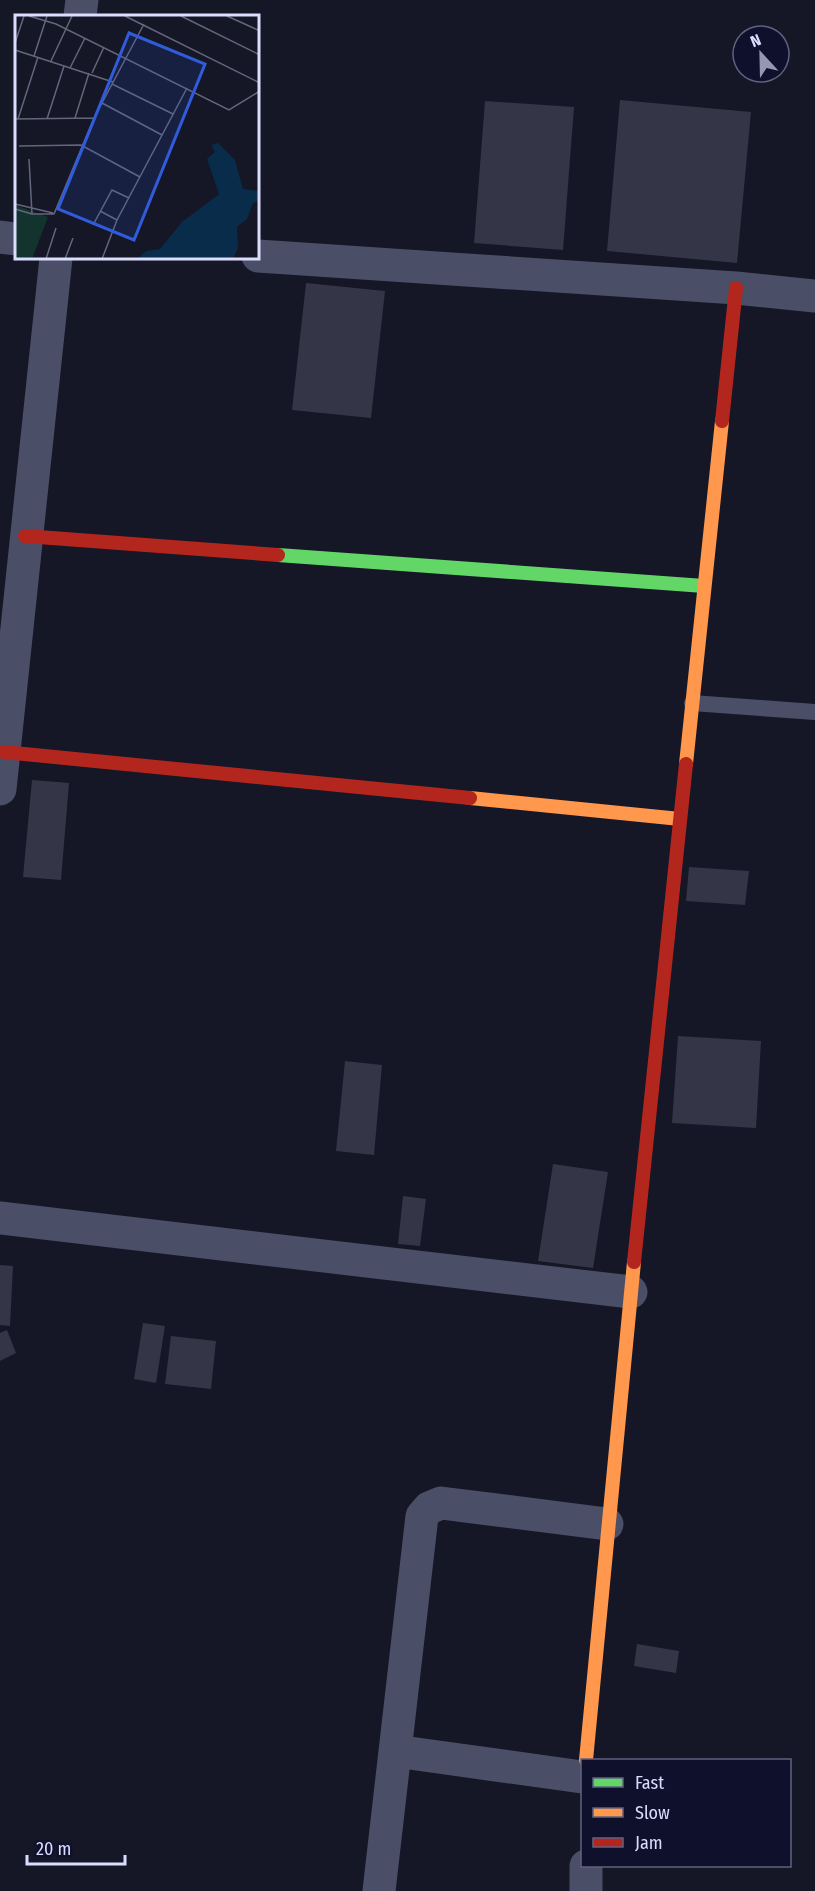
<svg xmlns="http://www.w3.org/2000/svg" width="815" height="1891" font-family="'Fira Sans Condensed',sans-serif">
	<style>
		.building { fill: #343547 }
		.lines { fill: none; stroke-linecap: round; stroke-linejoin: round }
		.lane { stroke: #4b4e67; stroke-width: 16 }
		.street { stroke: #4b4e67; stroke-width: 33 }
		.fast { stroke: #63d668; stroke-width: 14 }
		.slow { stroke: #ff974d; stroke-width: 14 }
		.jam { stroke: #b3261e; stroke-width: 14 }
		.inset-road { fill: none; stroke: #64667d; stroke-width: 1.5 }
		.view { fill: #305cdc; fill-opacity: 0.15; stroke: #305cdc; stroke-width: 3 }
		.inset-edge { fill: none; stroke: #dbddff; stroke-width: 3 }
	</style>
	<rect width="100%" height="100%" fill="#151626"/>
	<path class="building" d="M620,100l131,12 -14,151 -130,-12z
		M485,101l89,6 -11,143 -89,-7z
		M306,283l79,8 -14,127 -79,-8z
		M32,780l37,3 -8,97 -38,-3z
		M689,867l60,4 -4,34 -59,-4z
		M678,1036l83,5 -5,87 -84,-5z
		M345,1061l37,4 -8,90 -38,-4z
		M553,1164l55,8 -15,96 -55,-7z
		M403,1196l23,3 -6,47 -22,-2z
		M0,1265l13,1 -3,60 -10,-1z
		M143,1323l22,3 -9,57 -22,-4z
		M7,1330l9,23 -16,8v-28z
		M171,1336l45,5 -5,48 -46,-5z
		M637,1644l42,7 -3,22 -42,-7z"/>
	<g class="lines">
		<path class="lane" d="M692,703l123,9"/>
		<path class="street" d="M80,16l2,-16
			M0,237l16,2
			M258,256l478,32 79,8
			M0,789l56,-531
			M0,1218l631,74
			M395,1751l187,26
			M586,1866v25
			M379,1891l43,-375 7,-8 12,-5 166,21"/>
		<path class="fast" d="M278,555l426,31"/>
		<path class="slow" d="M686,764l36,-343
			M470,798l210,21
			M586,1760l48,-498"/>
		<path class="jam" d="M722,421l14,-133
			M25,536l253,19
			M4,752l466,46
			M634,1262l52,-498"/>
	</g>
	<g transform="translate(15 15)">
		<rect width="244" height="244" fill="#151626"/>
		<path d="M0,190l33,12 -16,42h-17z" fill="#12332e"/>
		<path d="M203,128l17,17 8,29 16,2v10l-6,2 -6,16 -10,8 1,21 -5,11h-96l9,-8 14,-2 22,-27 37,-28 -12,-35 8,-7 -4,-7z" fill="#082c4a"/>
		<path class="inset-road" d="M14,1l27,8 173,86 31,-19M110,1l135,67M166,1l79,39M212,1l33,15M0,28l9,-27M0,35l98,32M19,41l13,-40M36,46l21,-45M55,53l15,-30M77,58l12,-26M97,69l61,30M87,88l60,32M60,103l14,-45M0,104l79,-1M3,104l20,-62M32,104l17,-53M4,131l62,-1 59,32M14,144l3,55M0,189l38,9M0,194l17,5h22l40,-96 50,-94M85,196l17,9M78,210l19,-35 17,8M31,244l10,-31M50,244l8,-21M87,244l15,-39 70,-132"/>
		<path class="view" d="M114,18l76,31 -71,176 -76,-31z"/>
		<rect width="244" height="244" class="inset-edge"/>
	</g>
	<rect x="581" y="1759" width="210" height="108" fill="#0f102c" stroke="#616280" stroke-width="1.5"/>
	<rect x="593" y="1778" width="30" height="9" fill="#63d668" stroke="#616280" stroke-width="1.5"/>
	<text x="635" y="1789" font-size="18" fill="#dbddff">Fast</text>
	<rect x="593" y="1808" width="30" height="9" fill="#ff974d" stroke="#616280" stroke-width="1.5"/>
	<text x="635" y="1819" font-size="18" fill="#dbddff">Slow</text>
	<rect x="593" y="1838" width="30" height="9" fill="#b3261e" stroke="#616280" stroke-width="1.5"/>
	<text x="635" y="1849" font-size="18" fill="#dbddff">Jam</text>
	<g transform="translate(761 54) rotate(338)"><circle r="28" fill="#0f102c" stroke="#616280" stroke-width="1.5"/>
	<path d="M0-4.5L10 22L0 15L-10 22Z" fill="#9697b3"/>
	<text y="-9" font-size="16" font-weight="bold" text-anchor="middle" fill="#dbddff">N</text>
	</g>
	<path d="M27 1855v9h98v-9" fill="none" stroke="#dbddff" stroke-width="3"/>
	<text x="36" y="1855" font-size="18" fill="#dbddff" stroke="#0f102c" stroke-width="4.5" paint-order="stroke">20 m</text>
</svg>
